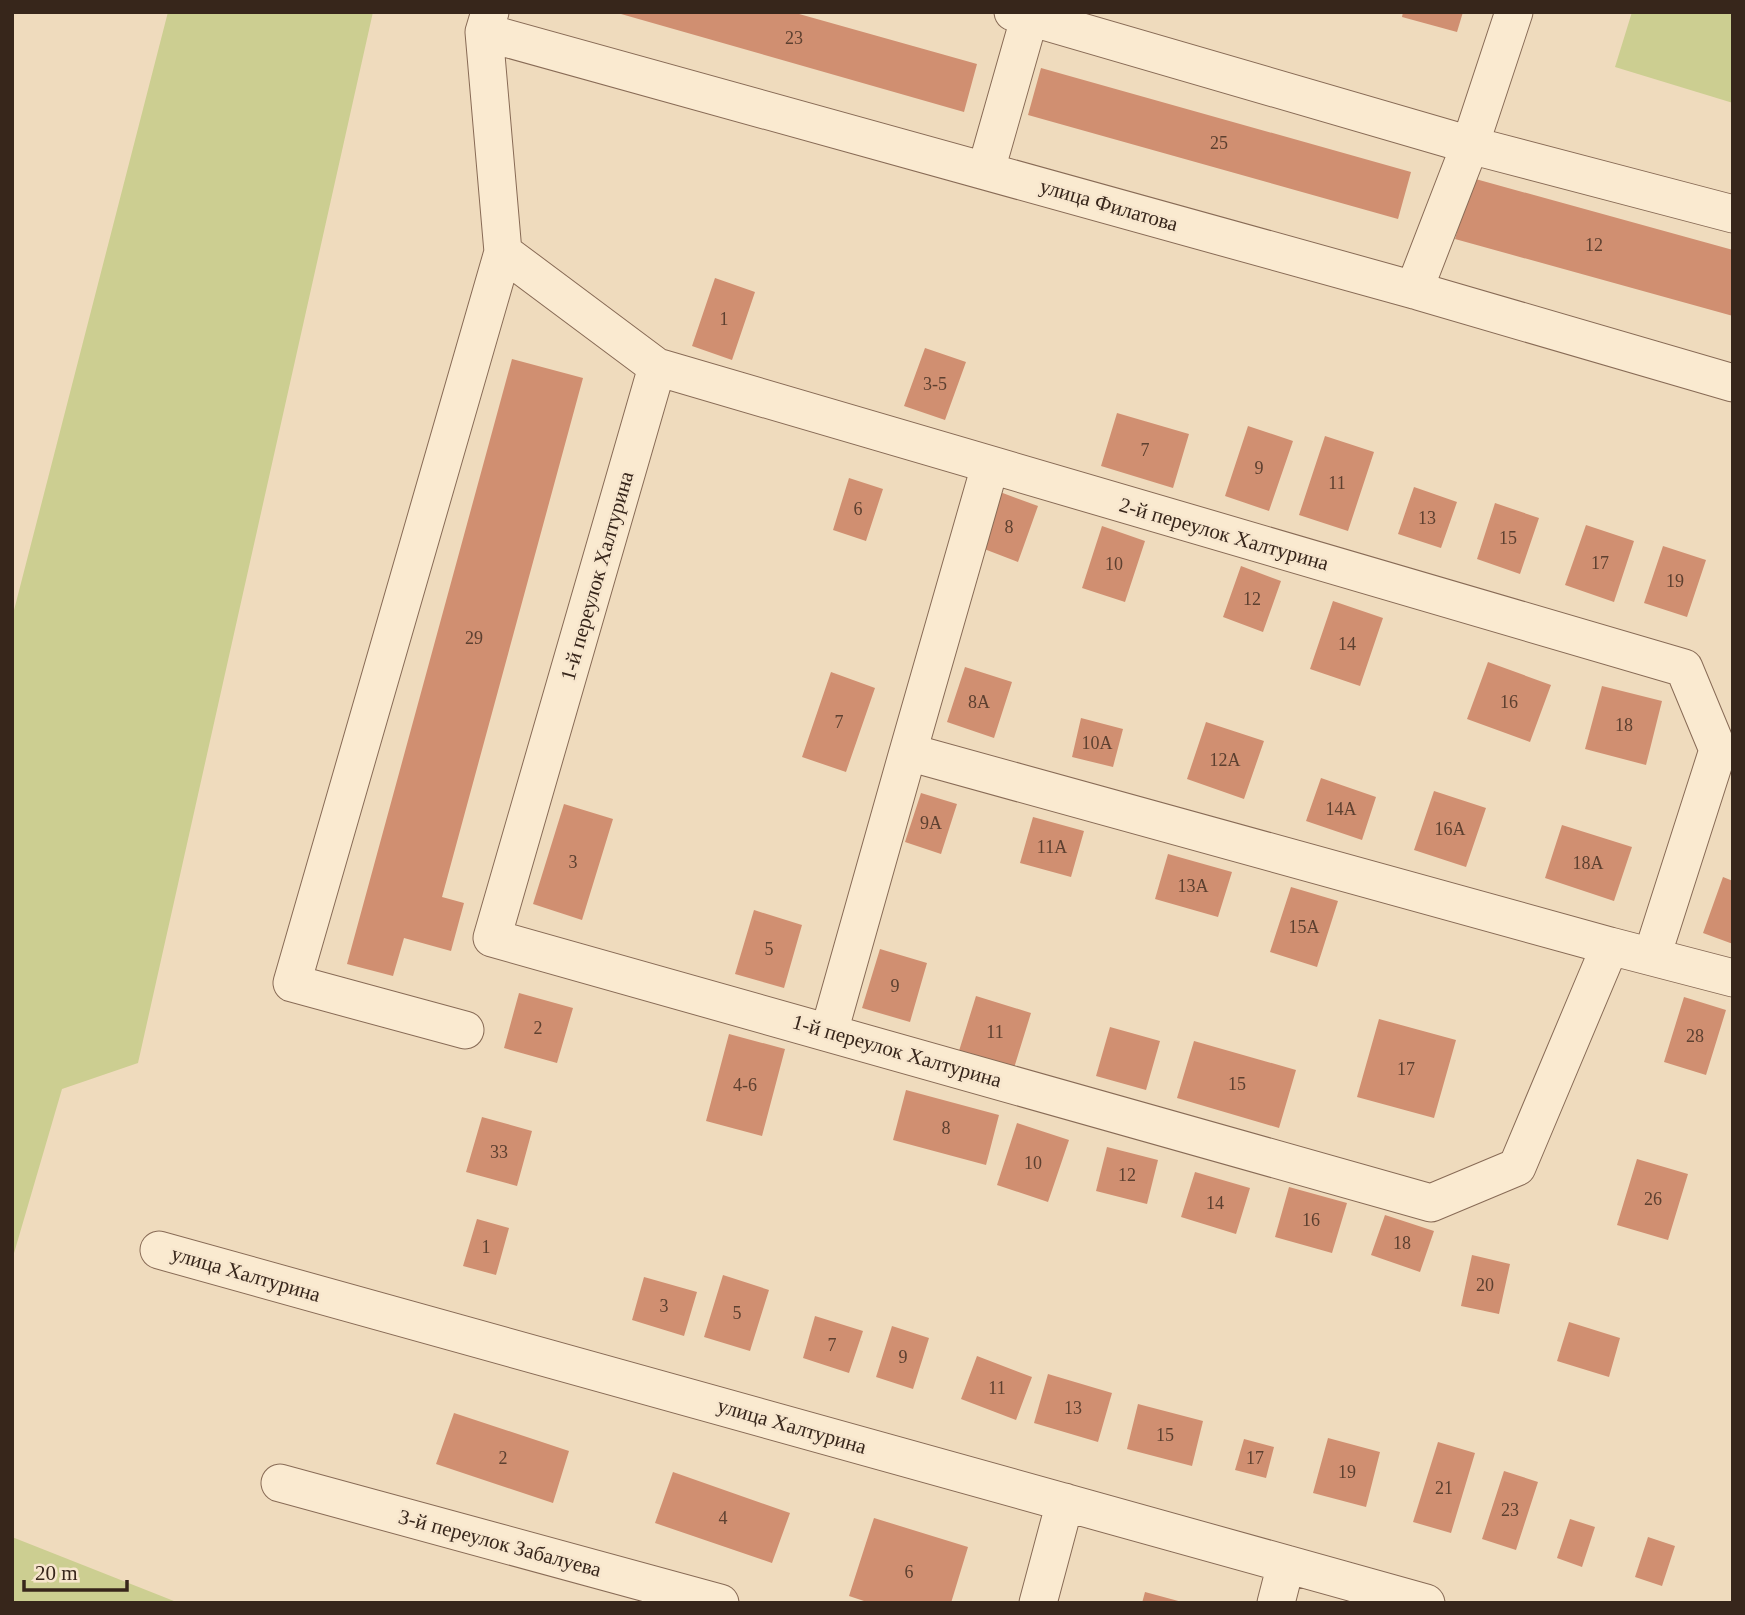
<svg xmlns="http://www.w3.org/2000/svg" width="1745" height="1615" font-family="Georgia,serif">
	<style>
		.green { fill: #ccce91 }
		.building { fill: #d08f71 }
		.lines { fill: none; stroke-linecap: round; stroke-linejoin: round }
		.minor-casing { stroke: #886b56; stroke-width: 39 }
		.minor { stroke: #faead0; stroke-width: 37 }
		.labels { text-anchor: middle; stroke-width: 5; stroke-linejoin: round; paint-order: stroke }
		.number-label { font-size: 18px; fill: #5d4030 }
		.street-label { font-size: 21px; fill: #37261b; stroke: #f7e6cd }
	</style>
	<rect width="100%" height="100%" fill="#efdbbd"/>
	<path class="green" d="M168,12h205l-235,1051 -76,26 -50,171v-642z
		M1632,12h101v91l-118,-36z
		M12,1537l167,66h-167z"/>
	<path class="building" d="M614,12h178l185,52 -13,48z
		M1403,12h60l-6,20 -55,-15z
		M1041,68l370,104 -13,47 -370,-104z
		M1472,178l261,72v66l-278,-77z
		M715,278l40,14 -23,68 -40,-14z
		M925,348l41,14 -21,58 -41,-14z
		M512,359l71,19 -141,519 22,6 -13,48 -47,-13 -11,38 -46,-12z
		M1117,413l72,21 -16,54 -72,-22z
		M1248,426l45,15 -24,70 -44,-15z
		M1325,436l49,16 -26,79 -49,-16z
		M849,478l34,11 -17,52 -33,-11z
		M1414,487l43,15 -16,46 -43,-14z
		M1000,492l38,14 -20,56 -39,-15z
		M1495,503l44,15 -19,56 -43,-15z
		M1586,525l48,16 -20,61 -49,-17z
		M1102,526l43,15 -20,61 -43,-14z
		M1663,546l43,14 -19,57 -43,-14z
		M1241,566l40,15 -18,51 -40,-15z
		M1333,601l50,17 -23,68 -50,-17z
		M1488,662l63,23 -21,57 -63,-23z
		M965,667l47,15 -18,56 -47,-16z
		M831,672l44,16 -29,84 -44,-15z
		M1602,686l60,15 -16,64 -61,-16z
		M1081,718l42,11 -10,38 -41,-10z
		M1206,722l58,19 -20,58 -57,-20z
		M1321,778l55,19 -14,43 -56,-19z
		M1434,791l52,17 -20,59 -52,-17z
		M921,793l36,11 -16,50 -36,-12z
		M564,804l49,15 -31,101 -49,-16z
		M1033,817l51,14 -13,46 -51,-14z
		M1562,825l70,22 -18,54 -69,-23z
		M1168,854l64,18 -14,45 -63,-18z
		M1723,877l10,4v63l-30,-11z
		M1291,887l47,14 -21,66 -47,-15z
		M754,910l48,15 -18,63 -49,-14z
		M880,949l47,14 -17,59 -48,-14z
		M519,993l54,15 -16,55 -53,-15z
		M976,996l55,17 -17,55 -55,-17z
		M1684,997l42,13 -20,65 -42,-13z
		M1379,1019l77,21 -22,78 -77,-21z
		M1110,1027l50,14 -14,49 -50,-14z
		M729,1034l56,15 -23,87 -56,-15z
		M1194,1041l102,29 -17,58 -102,-30z
		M906,1090l93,25 -13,50 -93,-25z
		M482,1117l50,14 -15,55 -51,-14z
		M1017,1123l52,17 -21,62 -51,-17z
		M1107,1147l51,13 -11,44 -51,-13z
		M1637,1159l51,15 -20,66 -51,-15z
		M1195,1172l55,16 -14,46 -55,-17z
		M1289,1187l58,16 -15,50 -57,-16z
		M1385,1215l49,16 -14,41 -49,-17z
		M477,1219l32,9 -13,47 -33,-9z
		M1472,1255l38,9 -11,50 -38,-8z
		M723,1275l46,15 -19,61 -46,-14z
		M644,1277l53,15 -13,44 -52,-16z
		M815,1316l48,15 -14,42 -46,-15z
		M1569,1322l51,16 -11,39 -52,-16z
		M892,1326l37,12 -16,51 -37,-12z
		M977,1356l55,21 -16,43 -55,-21z
		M1048,1374l64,19 -14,49 -64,-19z
		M1138,1404l65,17 -11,45 -65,-17z
		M454,1413l115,38 -16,52 -117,-39z
		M1328,1438l52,14 -14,55 -53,-14z
		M1244,1439l30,8 -8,31 -31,-8z
		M1438,1442l37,11 -24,80 -38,-11z
		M1504,1471l34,11 -22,68 -34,-11z
		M673,1472l117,41 -18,50 -117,-40z
		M874,1518l94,29 -17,56h-81l-21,-7z
		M1570,1519l25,8 -13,40 -25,-9z
		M1648,1537l27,9 -13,40 -27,-9z
		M1145,1592l37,10v1h-40z"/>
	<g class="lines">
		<defs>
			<path id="minor" d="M1013,12l457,133 263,69
				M484,32l930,258 319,93
				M986,170l45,-158
				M503,252l154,115 1027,301 34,82 -66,206
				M1414,290l56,-145 44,-133
				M657,367l-165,571 939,265 86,-36 93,-221 123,32
				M908,752l82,-286
				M465,1030l-173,-47 211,-731 -19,-220 6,-20
				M829,1032l79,-280 702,194
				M159,1250l1267,353
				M280,1483l440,120
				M1038,1603l27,-101
				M1276,1603l10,-39"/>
		</defs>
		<use href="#minor" class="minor-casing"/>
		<use href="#minor" class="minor"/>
	</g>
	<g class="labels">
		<g class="number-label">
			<text x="794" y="44">23</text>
			<text x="1219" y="149">25</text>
			<text x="1594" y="251">12</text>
			<text x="724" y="325">1</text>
			<text x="935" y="390">3-5</text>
			<text x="1145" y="456">7</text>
			<text x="1259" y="474">9</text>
			<text x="1337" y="489">11</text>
			<text x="858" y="515">6</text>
			<text x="1427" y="524">13</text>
			<text x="1009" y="533">8</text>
			<text x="1508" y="544">15</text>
			<text x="1600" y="569">17</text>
			<text x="1114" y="570">10</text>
			<text x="1675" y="587">19</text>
			<text x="1252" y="605">12</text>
			<text x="474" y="644">29</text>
			<text x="1347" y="650">14</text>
			<text x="979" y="708">8А</text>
			<text x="1509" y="708">16</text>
			<text x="839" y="728">7</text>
			<text x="1624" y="731">18</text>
			<text x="1097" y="749">10А</text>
			<text x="1225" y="766">12А</text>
			<text x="1341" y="815">14А</text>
			<text x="931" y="829">9А</text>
			<text x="1450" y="835">16А</text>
			<text x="1052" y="853">11А</text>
			<text x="573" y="868">3</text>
			<text x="1588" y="869">18А</text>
			<text x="1193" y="892">13А</text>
			<text x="1304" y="933">15А</text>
			<text x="769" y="955">5</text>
			<text x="895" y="992">9</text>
			<text x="538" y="1034">2</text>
			<text x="995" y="1038">11</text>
			<text x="1695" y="1042">28</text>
			<text x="1406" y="1075">17</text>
			<text x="1237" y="1090">15</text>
			<text x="745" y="1091">4-6</text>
			<text x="946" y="1134">8</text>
			<text x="499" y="1158">33</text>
			<text x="1033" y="1169">10</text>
			<text x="1127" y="1181">12</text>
			<text x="1653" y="1205">26</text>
			<text x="1215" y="1209">14</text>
			<text x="1311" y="1226">16</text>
			<text x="1402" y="1249">18</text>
			<text x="486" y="1253">1</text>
			<text x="1485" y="1291">20</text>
			<text x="664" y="1312">3</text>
			<text x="737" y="1319">5</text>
			<text x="832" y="1351">7</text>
			<text x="903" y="1363">9</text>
			<text x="997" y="1394">11</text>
			<text x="1073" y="1414">13</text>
			<text x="1165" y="1441">15</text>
			<text x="503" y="1464">2</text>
			<text x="1255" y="1464">17</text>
			<text x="1347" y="1478">19</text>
			<text x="1444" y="1494">21</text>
			<text x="1510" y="1516">23</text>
			<text x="723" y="1524">4</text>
			<text x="909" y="1578">6</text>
		</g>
		<g class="street-label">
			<text transform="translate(1109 205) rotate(16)" y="7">улица Филатова</text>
			<text transform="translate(1224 534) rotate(16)" y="7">2-й переулок Халтурина</text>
			<text transform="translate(597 576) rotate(-74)" y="7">1-й переулок Халтурина</text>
			<text transform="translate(897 1051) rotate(16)" y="7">1-й переулок Халтурина</text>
			<text transform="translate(246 1274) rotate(16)" y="7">улица Халтурина</text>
			<text transform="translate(792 1426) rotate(16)" y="7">улица Халтурина</text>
			<text transform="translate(500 1543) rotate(15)" y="7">3-й переулок Забалуева</text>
		</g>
	</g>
	<rect width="1745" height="1615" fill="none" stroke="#37261b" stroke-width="28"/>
	<path d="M24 1580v10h103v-10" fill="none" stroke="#37261b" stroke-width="3.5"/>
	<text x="35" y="1580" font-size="21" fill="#37261b" stroke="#f7e6cd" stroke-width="5" paint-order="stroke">20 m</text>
</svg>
